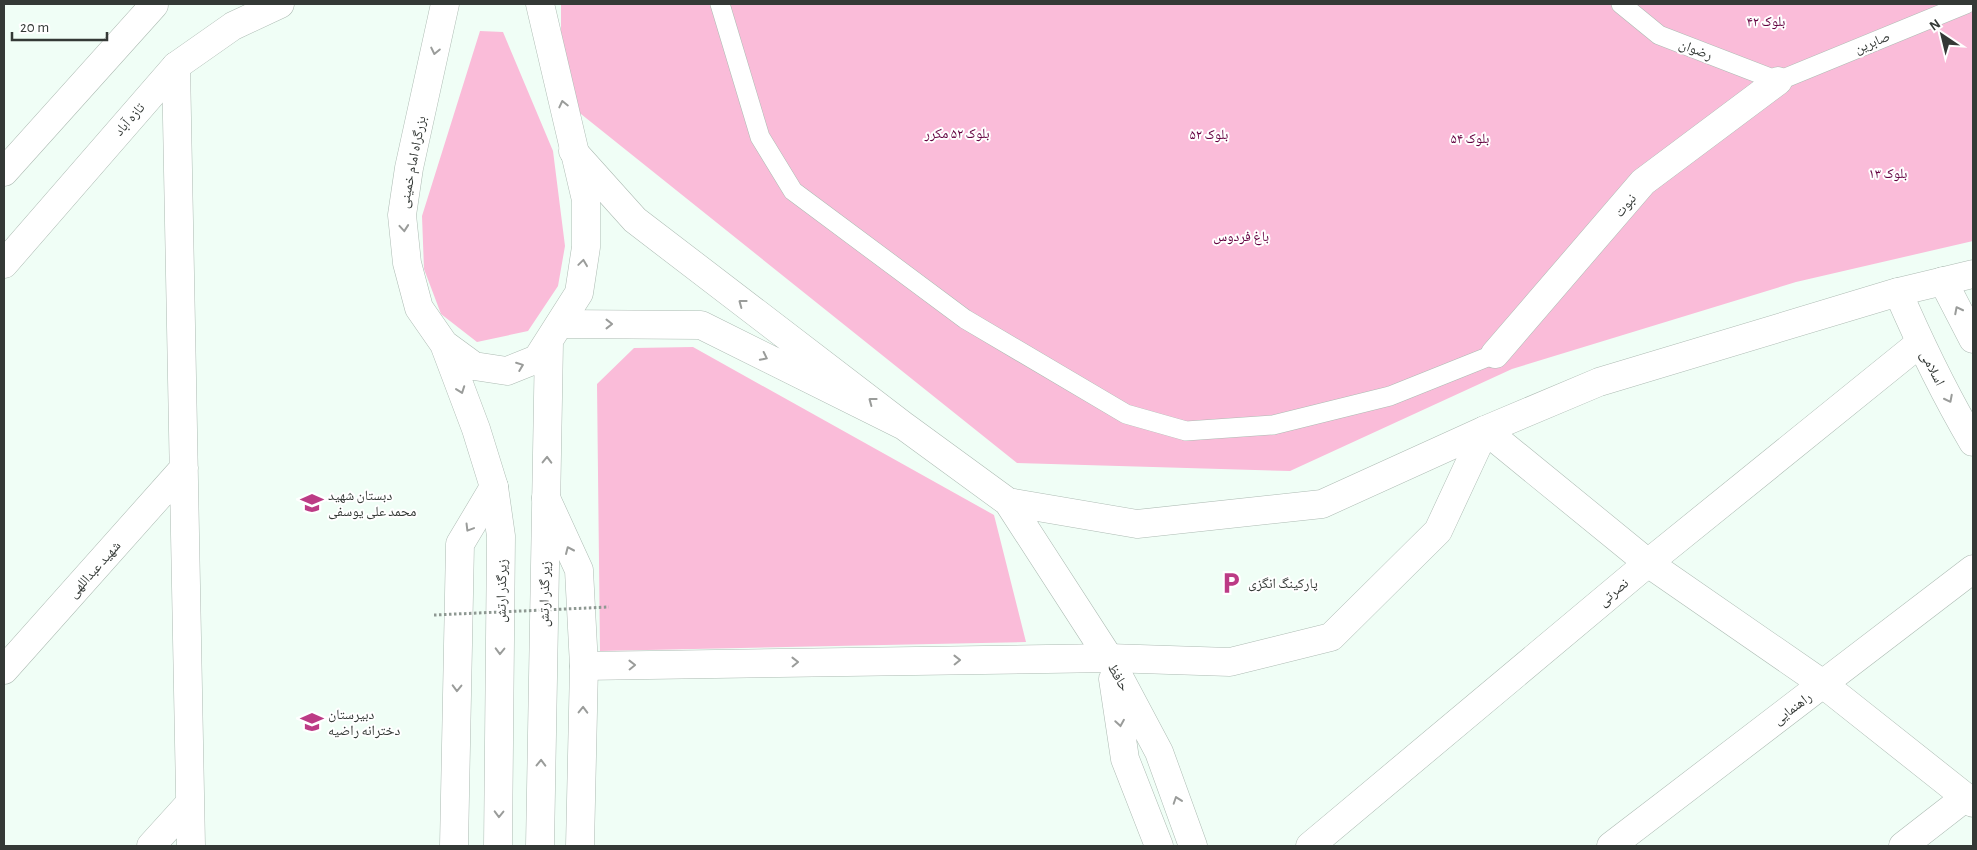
<svg xmlns="http://www.w3.org/2000/svg" width="1977" height="850" font-family="'Alegreya Sans','Noto Naskh Arabic',sans-serif">
	<style>
		.green { fill: #fabcd9 }
		.lines { fill: none; stroke-linecap: round; stroke-linejoin: round }
		.service-casing { stroke: #adbbb3; stroke-width: 20 }
		.minor-casing { stroke: #adbbb3; stroke-width: 29 }
		.tertiary-casing { stroke: #adbbb3; stroke-width: 29 }
		.primary-casing { stroke: #adbbb3; stroke-width: 29 }
		.trunk-casing { stroke: #adbbb3; stroke-width: 29 }
		.service { stroke: #fff; stroke-width: 19 }
		.minor { stroke: #fff; stroke-width: 28 }
		.tertiary { stroke: #fff; stroke-width: 28 }
		.primary { stroke: #fff; stroke-width: 28 }
		.trunk { stroke: #fff; stroke-width: 28 }
		.path-bridge { stroke: #8e9892; stroke-width: 3; stroke-dasharray: 2.5 2.5; stroke-linecap: butt }
		.oneway { stroke: #9a9c9a }
		.labels { text-anchor: middle; stroke-width: 4; stroke-linejoin: round; paint-order: stroke }
		.park-label { font-size: 14px; fill: #63003f; stroke: #fff }
		.street-label { font-size: 14px; fill: #343936; stroke: #fff }
		.poi-label { font-size: 14px; fill: #343936; stroke: #fff; text-anchor: start }
	</style>
	<rect width="100%" height="100%" fill="#f0fef6"/>
	<path class="green" d="M561,4h1412v237l-177,41 -284,87 -222,102 -273,-8 -456,-365z
		M480,31l23,1 50,119 12,95 -7,40 -30,45 -51,11 -36,-28 -17,-45 -2,-53z
		M693,347l301,168 32,127 -426,9 -3,-267 37,-36z"/>
	<g class="lines">
		<defs>
			<path id="service" d="M720,4l40,133 33,54 172,128 161,95 60,17 87,-6 117,-29 105,-42
				M1621,4l38,31 119,46 188,-77"/>
			<path id="minor" d="M176,66l15,780
				M4,172l150,-167 -1,-1
				M1898,292l75,-18
				M1495,354l148,-172 135,-101
				M584,666l525,-8 121,4 101,-25 107,-106 47,-101 163,133 175,121 150,119
				M4,670l180,-202
				M151,846l39,-43
				M1310,846l338,-283 272,-220
				M1611,846l362,-277
				M1903,846l63,-49"/>
			<path id="tertiary" d="M4,264l172,-198 57,-40 47,-22
				M1943,281l30,58
				M560,324l141,1 203,101 -269,-206 -62,-69
				M904,426l104,76 129,22 185,-20 163,-74 114,-48 299,-90c22,51 46,101 75,150
				M1008,502l101,156 50,94 34,94
				M1113,679l12,80 34,87"/>
			<path id="primary" d="M546,498l33,72 5,96 -4,180
				M454,846l6,-302 34,-57"/>
			<path id="trunk" d="M445,4l-36,164 -7,47 5,48 12,45 25,36 32,85 18,58 7,49 -3,310
				M444,344l30,22 33,5 30,-12 42,-66 7,-46v-47l-46,-196
				M540,846l9,-504"/>
		</defs>
		<use href="#service" class="service-casing"/>
		<use href="#minor" class="minor-casing"/>
		<use href="#tertiary" class="tertiary-casing"/>
		<use href="#primary" class="primary-casing"/>
		<use href="#trunk" class="trunk-casing"/>
		<use href="#service" class="service"/>
		<use href="#minor" class="minor"/>
		<use href="#tertiary" class="tertiary"/>
		<use href="#primary" class="primary"/>
		<use href="#trunk" class="trunk"/>
		<path class="path-bridge" d="M434,615l175,-8"/>
	</g>
	<defs><path id="oneway-chevron" d="M-2-3.5L2.5 0L-2 3.5" fill="none" stroke-width="1.6" stroke-linecap="round" stroke-linejoin="round" transform="scale(1.25)"/></defs>
	<g class="oneway">
		<use href="#oneway-chevron" transform="translate(435 51) rotate(102)"/>
		<use href="#oneway-chevron" transform="translate(563 104) rotate(-103)"/>
		<use href="#oneway-chevron" transform="translate(404 228) rotate(85)"/>
		<use href="#oneway-chevron" transform="translate(583 263) rotate(-82)"/>
		<use href="#oneway-chevron" transform="translate(742 303) rotate(-143)"/>
		<use href="#oneway-chevron" transform="translate(1958 310) rotate(-117)"/>
		<use href="#oneway-chevron" transform="translate(609 324)"/>
		<use href="#oneway-chevron" transform="translate(764 357) rotate(26)"/>
		<use href="#oneway-chevron" transform="translate(520 366) rotate(-21)"/>
		<use href="#oneway-chevron" transform="translate(461 390) rotate(70)"/>
		<use href="#oneway-chevron" transform="translate(1949 399) rotate(63)"/>
		<use href="#oneway-chevron" transform="translate(872 401) rotate(-143)"/>
		<use href="#oneway-chevron" transform="translate(547 460) rotate(-89)"/>
		<use href="#oneway-chevron" transform="translate(469 528) rotate(121)"/>
		<use href="#oneway-chevron" transform="translate(569 550) rotate(-114)"/>
		<use href="#oneway-chevron" transform="translate(500 651) rotate(91)"/>
		<use href="#oneway-chevron" transform="translate(957 660) rotate(-1)"/>
		<use href="#oneway-chevron" transform="translate(795 662) rotate(-1)"/>
		<use href="#oneway-chevron" transform="translate(632 665) rotate(-1)"/>
		<use href="#oneway-chevron" transform="translate(457 688) rotate(91)"/>
		<use href="#oneway-chevron" transform="translate(583 710) rotate(-89)"/>
		<use href="#oneway-chevron" transform="translate(1120 723) rotate(81)"/>
		<use href="#oneway-chevron" transform="translate(541 763) rotate(-89)"/>
		<use href="#oneway-chevron" transform="translate(1177 800) rotate(-109)"/>
		<use href="#oneway-chevron" transform="translate(499 814) rotate(91)"/>
	</g>
	<defs>
		<symbol id="school-bare" viewBox="-9 -9 18 18"><path d="M0-5L7-2L0 1L-7-2ZM-4 1L0 2.5L4 1V4Q0 6-4 4Z" fill="#bc3b85" stroke="#fff" stroke-width="2.5" paint-order="stroke"/></symbol>
		<symbol id="parking-bare" viewBox="-9 -9 18 18"><path d="M-3.5-5.5H1a3.5 3.5 0 0 1 0 7H-1V5.5H-3.5ZM-1-3.4V-.6H.8a1.4 1.4 0 0 0 0-2.8Z" fill="#bc3b85" stroke="#fff" stroke-width="2.5" paint-order="stroke"/></symbol>
	</defs>
	<g fill-rule="evenodd">
		<use href="#school-bare" x="296" y="487" width="32" height="32"/>
		<use href="#parking-bare" x="1215" y="567" width="32" height="32"/>
		<use href="#school-bare" x="296" y="706" width="32" height="32"/>
	</g>
	<g class="labels">
		<g class="park-label">
			<text x="1766" y="26">بلوک ۴۲</text>
			<text x="957" y="138">بلوک ۵۲ مکرر</text>
			<text x="1209" y="139">بلوک ۵۲</text>
			<text x="1470" y="143">بلوک ۵۴</text>
			<text x="1888" y="178">بلوک ۱۳</text>
			<text x="1241" y="241">باغ فردوس</text>
		</g>
		<g class="street-label">
			<text transform="translate(1872 42) rotate(-22)" y="5">صابرین</text>
			<text transform="translate(1696 49) rotate(21)" y="5">رضوان</text>
			<text transform="translate(129 119) rotate(-49)" y="5">تازه آباد</text>
			<text transform="translate(412 162) rotate(-79)" y="5">بزرگراه امام خمینی</text>
			<text transform="translate(1625 205) rotate(-50)" y="5">نبوت</text>
			<text transform="translate(1933 368) rotate(63)" y="5">اسلامی</text>
			<text transform="translate(94 569) rotate(-48)" y="5">شهید عبداللهی</text>
			<text transform="translate(501 591) rotate(-89)" y="5">زیرگذر ارتش</text>
			<text transform="translate(1613 592) rotate(-40)" y="5">نصرتی</text>
			<text transform="translate(544 594) rotate(-89)" y="5">زیر گذر ارتش</text>
			<text transform="translate(1119 677) rotate(61)" y="5">حافظ</text>
			<text transform="translate(1792 708) rotate(-37)" y="5">راهنمایی</text>
		</g>
		<g class="poi-label">
			<text x="328" y="500">دبستان شهید<tspan x="328" dy="16">محمد علی یوسفی</tspan></text>
			<text x="1248" y="588">پارکینگ انگزی</text>
			<text x="328" y="719">دبیرستان<tspan x="328" dy="16">دخترانه راضیه</tspan></text>
		</g>
	</g>
	<rect width="1977" height="850" fill="none" stroke="#343936" stroke-width="10"/>
	<g transform="translate(1942 35) rotate(325)" stroke="#ffffff" stroke-width="4" paint-order="stroke">
	<path d="M0-4L9 19L0 12L-9 19Z" fill="#343936"/>
	<text y="-8" font-size="14" font-weight="bold" text-anchor="middle" fill="#343936">N</text>
	</g>
	<path d="M12 32v8h95v-8" fill="none" stroke="#343936" stroke-width="2.5"/>
	<text x="20" y="32" font-size="15" fill="#343936" stroke="#ffffff" stroke-width="4" paint-order="stroke">20 m</text>
</svg>
